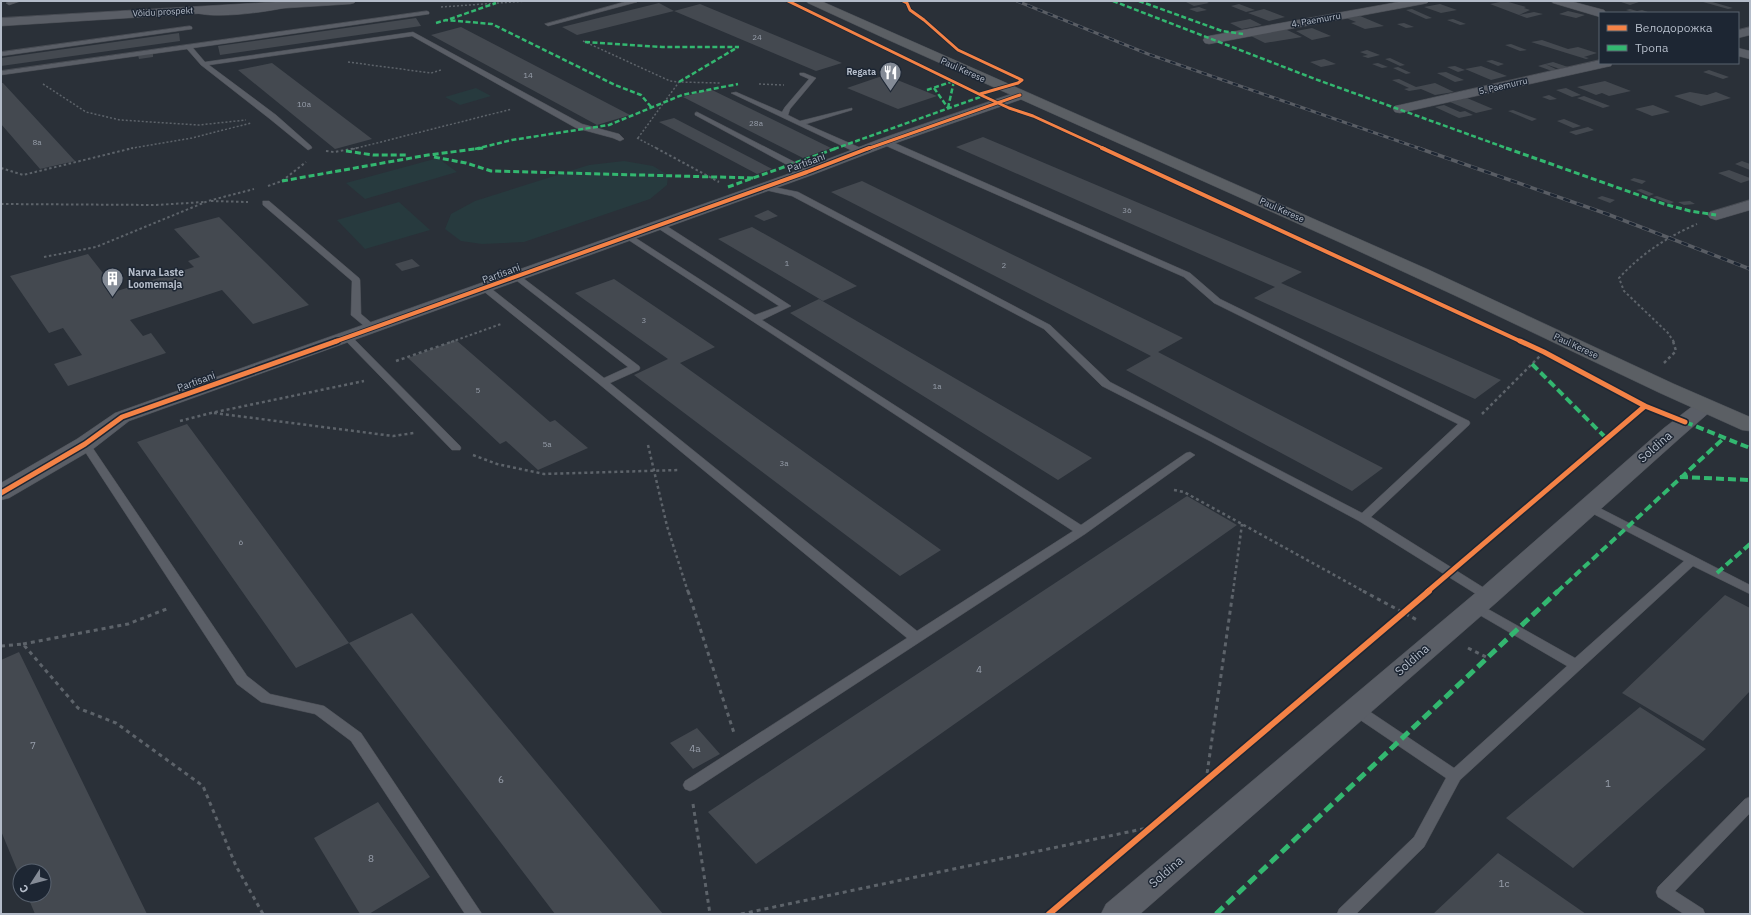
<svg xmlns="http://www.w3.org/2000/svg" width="1751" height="915" font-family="'IBM Plex Sans',sans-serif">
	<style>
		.green { fill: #273a3e }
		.building { fill: #444950 }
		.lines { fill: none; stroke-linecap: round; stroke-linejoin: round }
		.service-casing { stroke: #484c53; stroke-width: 1 }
		.minor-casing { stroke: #484c53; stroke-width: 1 }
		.tertiary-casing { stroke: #484c53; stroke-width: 1 }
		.trunk-casing { stroke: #474c53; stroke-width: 1 }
		.path-far3 { stroke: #5d636a; stroke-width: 1.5; stroke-dasharray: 2 2; stroke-linecap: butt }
		.path-far2 { stroke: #5d636a; stroke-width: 2; stroke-dasharray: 2.5 2.5; stroke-linecap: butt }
		.path-far1 { stroke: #5d636a; stroke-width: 2.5; stroke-dasharray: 3 3; stroke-linecap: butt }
		.path { stroke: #5d636a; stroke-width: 3; stroke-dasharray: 4 4; stroke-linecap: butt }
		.service { fill: #5a5e66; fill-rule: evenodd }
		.minor { fill: #5a5e66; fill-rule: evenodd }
		.tertiary { fill: #5a5e66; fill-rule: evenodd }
		.trunk { fill: #5b5f64; fill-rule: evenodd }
		.rail-far1-casing { stroke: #595d64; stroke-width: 3 }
		.rail-casing { stroke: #595d64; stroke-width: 3.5 }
		.rail-far1 { stroke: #1d2633; stroke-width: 2; stroke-dasharray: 5.5; stroke-linecap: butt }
		.rail { stroke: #1d2633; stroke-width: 2.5; stroke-dasharray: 7; stroke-linecap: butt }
		.quiet-far3 { stroke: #33b770; stroke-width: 2.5; stroke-dasharray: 5 2.5; stroke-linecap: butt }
		.quiet-far2 { stroke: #33b770; stroke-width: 3; stroke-dasharray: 6 3; stroke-linecap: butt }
		.quiet-far1 { stroke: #33b770; stroke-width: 4; stroke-dasharray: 8 4; stroke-linecap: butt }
		.quiet { stroke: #33b770; stroke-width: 5; stroke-dasharray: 10 5; stroke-linecap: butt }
		.cycleway-far3-casing { stroke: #1d2633; stroke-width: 4.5 }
		.cycleway-far2-casing { stroke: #1d2633; stroke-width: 6 }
		.cycleway-far1-casing { stroke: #1d2633; stroke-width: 8 }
		.cycleway-casing { stroke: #1d2633; stroke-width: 9 }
		.cycleway-far3 { stroke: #f48246; stroke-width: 3 }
		.cycleway-far2 { stroke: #f48246; stroke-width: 4 }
		.cycleway-far1 { stroke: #f48246; stroke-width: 5 }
		.cycleway { stroke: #f48246; stroke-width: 6 }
		.labels { text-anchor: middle; stroke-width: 3; stroke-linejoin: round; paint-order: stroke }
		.number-label { font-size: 8px; fill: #989fab }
		.far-street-label { font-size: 9px; fill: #b4bcc9; stroke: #1d2633 }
		.far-poi-label { font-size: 9px; font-weight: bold; fill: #b4bcc9; stroke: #1d2633; text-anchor: end }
		.street-label { font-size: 10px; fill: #b4bcc9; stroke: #1d2633 }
		.poi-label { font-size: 10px; font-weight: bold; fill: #b4bcc9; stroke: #1d2633; text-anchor: start }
		.near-number-label { font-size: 10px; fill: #989fab }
		.near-street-label { font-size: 12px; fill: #b4bcc9; stroke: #1d2633 }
	</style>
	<rect width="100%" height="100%" fill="#2a3038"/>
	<path class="green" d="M476,88l15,8 -31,9 -15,-8z
		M438,158l19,14 -92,27 -19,-16z
		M624,161l29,5 15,9 -1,10 -17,14 -126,43 -42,2 -21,-3 -16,-12 6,-15 24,-13 114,-36z
		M399,202l31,28 -65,19 -28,-29z"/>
	<path class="building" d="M1184,1h21l4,2 -15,3z
		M1505,1l21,6 -2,1 6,2 -11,5 -29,-11z
		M1627,1h15l-12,4 -9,-3z
		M1708,1h1l24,7 -5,1 -25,-7z
		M659,3l15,8 26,-7 142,59 -26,8 -142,-60 -97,24 -15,-8z
		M1239,4l16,6 -9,2 -15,-6z
		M1440,4l17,6 -16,3 -17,-6z
		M1199,7l8,3 -10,2 -8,-3z
		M1264,9l21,8 -16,4 -21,-8z
		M1412,9l20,9 -6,1 -20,-9z
		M1630,9l7,2 5,-1 9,3h-16l-9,-3z
		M1568,11l17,4 -9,3 -17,-4z
		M1534,12l9,2 -16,4 -8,-3z
		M1360,16l24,10 -19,3 -14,-6 5,-1 -10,-4z
		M416,18l5,8 -201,29 -2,-9z
		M1250,19l12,6 -20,4 -12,-6z
		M1453,19l13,5 -6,1 -13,-5z
		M1404,23l10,4 -8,1 -9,-4z
		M461,27l169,88 -33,10 -166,-90z
		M1312,28l19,8 -19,4 -16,-9z
		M1285,29l17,8 -37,6 -16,-8z
		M179,33l1,8 -179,25v-8z
		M1542,40l26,9 10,-2 19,6 -13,4 5,1 -3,1 -55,-17z
		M1511,44l16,6 -7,1 -15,-6z
		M1367,50l13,5 -12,3 -6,-2 6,-1 -8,-3z
		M153,53v4l-14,2 -1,-4z
		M1390,58l15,7 -5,1 -15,-7z
		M1324,59l12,5 -15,3 -11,-5z
		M1492,60l12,4 -6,2 -12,-5z
		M1553,62l15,5 -8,2 -15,-5z
		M272,63l100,76 -37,10 -97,-79z
		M1378,63l10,4 -6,1 -10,-4z
		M1545,64l13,6 -6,1 -14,-5z
		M1455,66l10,4 -7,2 -11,-5z
		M1481,66l26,10 -16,4 -26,-11z
		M1398,67l13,6 -5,1 -13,-6z
		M1709,70l20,7 -6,2 -20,-7z
		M1446,72l18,8 -9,2 -18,-9z
		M885,75l52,21 -39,13 -51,-21z
		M1399,79l17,8 19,-4 19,9 -19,3 -14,-6 -12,2 -5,-2 5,-1 -17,-8z
		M1605,81l26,10 -22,5 -7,-3 -6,2 -19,-8z
		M1,83h2l72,78 -35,8 -39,-45z
		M1566,88l15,7 -9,2 -16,-7z
		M710,89l121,59 -28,10 -120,-61z
		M1690,92l17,3 9,-3 15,6 -30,8 -27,-10z
		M1549,95l8,4 -7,1 -8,-3z
		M1584,96l26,10 -7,2 -26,-10z
		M1467,98l26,11 -17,4 -26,-11z
		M1444,105l16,7 5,-1 8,4 -14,3 -24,-11z
		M1653,105l17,7 -18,4 -17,-7z
		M1513,110l24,9 -5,2 -24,-10z
		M674,118l98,51 -15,5 -98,-52z
		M1564,119l17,7 -8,2 -16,-7z
		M1588,127l6,3 -18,5 -7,-3z
		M983,137l319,135 -21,11 220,97 -26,19 -221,-101 21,-11 -319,-140z
		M1742,161l8,3v6l-15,-6z
		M1729,170l21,8v2l-9,3 -23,-10z
		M1634,178l12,3 -4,3 -12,-4z
		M862,181l321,157 -25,14 225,116 -31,23 -226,-121 25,-14 -320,-164z
		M1641,189l13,5 -5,2 -13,-6z
		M1602,196l13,4 -5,3 -13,-5z
		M1657,196l17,6 -4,2 -17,-7z
		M1690,201l5,3 -11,1 -6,-3z
		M768,210l10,6 -14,5 -10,-5z
		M219,217l90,88 -56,19 -31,-34 -92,30 13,16 8,-3 15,20 -98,33 -14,-22 28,-9 -19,-27 -14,5 -39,-57 78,-22 29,37 77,-24 -6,-6 12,-4 -26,-28z
		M752,227l105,59 -34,15 -105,-62z
		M412,259l8,7 -18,5 -7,-7z
		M614,279l101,68 -35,16 261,187 -41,26 -266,-201 34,-16 -93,-66z
		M819,299l273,159 -34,22 -268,-167z
		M456,340l94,82 5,-2 33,28 -50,22 -32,-29 -6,3 -92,-86z
		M187,424l162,219 -53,25 -159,-226z
		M1187,496l50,29 -481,339 -48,-52z
		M1725,595l25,13v83l-47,50 -81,-48z
		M412,613l251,301h-108l-206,-271z
		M19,652l128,262h-112l-8,-19h17v-24h-24v6l-19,-46v-171z
		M1640,707l66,42 -133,119 -67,-50z
		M697,728l23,26 -27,15 -23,-26z
		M378,802l52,75 -61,37h-9l-46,-76z
		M1498,853l88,61h-153z"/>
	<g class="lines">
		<defs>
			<path id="service" d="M21,1l-12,4 -3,-2 4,-2z
				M628,1l9,1 -89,24 -3,-2z
				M286,4l2,1v2c-20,5 -83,14 -99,3l3,-2 15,4 63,-5z
				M427,11l2,1v2l-236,34 12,14 208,-30 169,92 37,10 5,5 -4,2 -7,-3 -37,-10 -164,-92 -203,29 67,50 35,31 1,2 -4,2 -38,-31 -69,-54 -14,-16 -186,26v-4z
				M190,26l2,1v2l-191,27v-4z
				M800,73h4l12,5 -26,31 -2,6 12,6 52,-13v2l-46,14 57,25v4h-6l-126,-60 5,-1 46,20 3,-5 24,-28 -9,-4z
				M697,112l113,58 1,2 -1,2h-6l-109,-59v-2z
				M882,140h6l302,133 30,26 249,122 1,2 -1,2 -98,92 121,76 2,3 -2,3 -4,1 -4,-1 -125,-78 -149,-80 -108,-55 -58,-57 -252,-133 -31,-7 -1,-2 4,-2 34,7 252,133 60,57 252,131 96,-89 -244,-121 -30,-26 -302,-133z
				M263,201h6l90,77 1,2 1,34 14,12 2,2 -2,2h-6l-18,-15 1,-34 -89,-76z
				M656,223h6l129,83 -29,14 319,205 105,-72 4,-1 5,3 -110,79 -390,255 -5,2 -5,-2 -2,-4 2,-4 222,-143 -308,-254 -117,-94 -2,-2 2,-2h6l116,92 24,-11 -116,-90 4,-3 3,1 120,91 1,2 -1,2 -29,13 307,248 156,-100 -449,-294 1,-2h6l124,80 24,-9 -123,-79z
				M347,334l3,1 110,111 1,2 -1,2h-8l-108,-111 -2,-2z
				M85,441l5,3 157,232 23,18 54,12 37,27 121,181h-17l-114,-173 -36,-27 -54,-12 -24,-18 -157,-240z
				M1588,502l162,83v9l-57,-28 -233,214 -36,67 -68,67h-19l2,-5 75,-72 32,-59 -96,-65 -2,-4 2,-4 5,-1 5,1 94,63 113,-102 -96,-56 -2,-3 2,-3 4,-1 4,1 96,54 109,-97 -100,-52 -2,-3 2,-3z
				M1750,797v16l-75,78 28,18 2,5h-21l-26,-17 -2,-5 2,-5 87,-88z"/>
			<path id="minor" d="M1404,1h25l-2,2 -4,1 -214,40 -4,-1 -2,-3 2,-3 4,-1z
				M1551,1h19l34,9 2,3h-6v4l-47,-14z
				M1750,27v8l-12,3v-8z
				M1738,48l12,3v8l-12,-3z
				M1600,60v3h12l-1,3 -5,1 -206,46 -5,-1 -2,-3 2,-3 5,-1z
				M1020,91l5,1 2,3 -2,3 -135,47 -78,30 -683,246 -36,28 -84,49 -8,2v-17l76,-44 38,-26 687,-244 78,-30z
				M1750,200v10l-34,10 -6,-2 -2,-3 2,-3z"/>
			<path id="tertiary" d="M292,1h64l-2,2 -4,1 -349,22v-8z
				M1705,400l7,2 3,4 -3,4 -32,28 -183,164 -357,312h-39l5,-10 373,-314 185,-162 34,-26z"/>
			<path id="trunk" d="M806,1h15l606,268 247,115 76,33v14l-8,-1 -82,-37 -204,-97 -117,-54 -455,-204 -76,-35z"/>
		</defs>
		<use href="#service" class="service-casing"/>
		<use href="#minor" class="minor-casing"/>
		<use href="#tertiary" class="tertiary-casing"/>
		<use href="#trunk" class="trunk-casing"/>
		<path class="path-far3" d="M441,7l86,-6
			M583,41l87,40 9,1
			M348,62l83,11 10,-3
			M43,84l43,28 34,8 79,5 47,-5
			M759,84l25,1
			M637,138l21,11
			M638,138l41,-56 41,1
			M127,149l65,-11 59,-15
			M353,149l159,-40"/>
		<path class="path-far2" d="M656,148l63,34
			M326,151l8,1 23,-4
			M1,168l22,7 110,-27
			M268,186l14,-5 24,-19
			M211,201l37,1
			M1,204l155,1 48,-3
			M44,257l52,-10 112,-46 46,-12
			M451,342l50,-18
			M1674,342l-6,-9 -44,-42 -5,-13c22,-24 48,-41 78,-54"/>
		<path class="path-far1" d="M396,361l58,-20
			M1664,363l12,-12 -3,-10
			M214,413l179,23 21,-3
			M1482,414l60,-60
			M180,421l31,-8 153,-32
			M648,445l19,81 21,66
			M473,455l24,9 47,10 135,-4
			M1174,490l10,2 181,100
			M1233,592l9,-68"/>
		<path class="path" d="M688,591l46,142
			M1363,591l56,30
			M23,644l105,-20 41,-16
			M1,646l22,-2 55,64 38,15 87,63 33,80 27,48
			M1468,648l18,9
			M1206,781l27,-190
			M693,804l17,110
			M741,914l411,-87"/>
		<use href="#service" class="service"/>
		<use href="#minor" class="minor"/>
		<use href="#tertiary" class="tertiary"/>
		<use href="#trunk" class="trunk"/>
		<defs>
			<path id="rail-far1" d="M1017,1l131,53 273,95"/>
			<path id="rail" d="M1418,148l189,66 143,55"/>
		</defs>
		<use href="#rail-far1" class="rail-far1-casing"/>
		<use href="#rail" class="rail-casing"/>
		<use href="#rail-far1" class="rail-far1"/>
		<use href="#rail" class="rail"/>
		<path class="quiet-far3" d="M1113,1l202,78 194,70
			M1139,1l83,30 21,3
			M450,19l46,-16
			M436,23l10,-3 46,4 123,61 26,10 11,13
			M585,42l77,5h77
			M679,82l59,-35
			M934,88l14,20
			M927,90l27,-9
			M948,108l6,-27
			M475,149l37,-9 97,-15 73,-30 56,-11
			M834,149l149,-53"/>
		<path class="quiet-far2" d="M1506,148l158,56 26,7 26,4
			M346,151l27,4h34
			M434,157l32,6 25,8 262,7
			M282,181l146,-26 55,-7
			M728,187l109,-39"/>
		<path class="quiet-far1" d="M1532,364l75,75
			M1685,422l65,26
			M1680,477l70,3
			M1717,573l33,-29
			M1557,592l167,-154"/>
		<path class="quiet" d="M1216,914l342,-323"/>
		<defs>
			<path id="cycleway-far3" d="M788,1l195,95 26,12 24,8 72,33
				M903,1l4,2 3,7 14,10 34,30 64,30 -4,3 -38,11
				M867,149l153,-54"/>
			<path id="cycleway-far2" d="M1102,148l420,194
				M334,342l473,-170 62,-24"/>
			<path id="cycleway-far1" d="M1520,341l24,11 101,54 40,16
				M1,493l84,-49 37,-27 215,-76
				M1427,592l218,-186"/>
			<path id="cycleway" d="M1049,914l380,-323"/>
		</defs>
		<use href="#cycleway-far3" class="cycleway-far3-casing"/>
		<use href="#cycleway-far2" class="cycleway-far2-casing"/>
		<use href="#cycleway-far1" class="cycleway-far1-casing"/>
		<use href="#cycleway" class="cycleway-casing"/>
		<use href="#cycleway-far3" class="cycleway-far3"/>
		<use href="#cycleway-far2" class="cycleway-far2"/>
		<use href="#cycleway-far1" class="cycleway-far1"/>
		<use href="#cycleway" class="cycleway"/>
	</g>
	<defs>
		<symbol id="restaurant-pin" viewBox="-11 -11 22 30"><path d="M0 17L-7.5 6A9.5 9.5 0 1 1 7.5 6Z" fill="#848b96" stroke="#1d2633"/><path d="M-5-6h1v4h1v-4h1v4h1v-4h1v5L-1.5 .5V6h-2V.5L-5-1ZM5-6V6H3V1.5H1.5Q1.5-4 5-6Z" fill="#fff"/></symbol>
		<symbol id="building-pin" viewBox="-11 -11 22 30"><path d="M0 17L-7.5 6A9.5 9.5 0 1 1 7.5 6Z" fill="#848b96" stroke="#1d2633"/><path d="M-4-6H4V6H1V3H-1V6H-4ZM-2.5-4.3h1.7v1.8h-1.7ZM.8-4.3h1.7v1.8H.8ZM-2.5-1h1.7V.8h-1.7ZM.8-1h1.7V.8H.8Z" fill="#fff"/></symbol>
	</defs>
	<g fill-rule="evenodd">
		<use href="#restaurant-pin" x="878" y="60" width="25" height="34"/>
		<use href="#building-pin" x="100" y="266" width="25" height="34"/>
	</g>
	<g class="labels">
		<g class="number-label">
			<text x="757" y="40">24</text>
			<text x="528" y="78">14</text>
			<text x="304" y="107">10a</text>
			<text x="756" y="126">28a</text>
			<text x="37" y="145">8a</text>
			<text x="1127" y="213">36</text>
			<text x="787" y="266">1</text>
			<text x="1004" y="268">2</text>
			<text x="644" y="323">3</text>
			<text x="937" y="389">1a</text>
			<text x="478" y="393">5</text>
			<text x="547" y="447">5a</text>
			<text x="784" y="466">3a</text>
			<text x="241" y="545">6</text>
		</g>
		<g class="far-street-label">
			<text transform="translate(163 12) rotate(-3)" y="3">Võidu prospekt</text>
			<text transform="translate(1316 20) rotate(-10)" y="3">4. Paemurru</text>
			<text transform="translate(963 70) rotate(24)" y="3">Paul Kerese</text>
			<text transform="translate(1503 86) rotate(-13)" y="3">5. Paemurru</text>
			<text transform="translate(1282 210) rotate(24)" y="3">Paul Kerese</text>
			<text transform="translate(1576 346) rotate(25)" y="3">Paul Kerese</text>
		</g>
		<g class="far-poi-label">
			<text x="876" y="75">Regata</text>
		</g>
		<g class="street-label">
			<text transform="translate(806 162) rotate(-20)" y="4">Partisani</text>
			<text transform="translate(501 273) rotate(-20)" y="4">Partisani</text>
			<text transform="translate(196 381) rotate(-20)" y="4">Partisani</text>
		</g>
		<g class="poi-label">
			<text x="128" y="276">Narva Laste<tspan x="128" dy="12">Loomemaja</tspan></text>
		</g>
		<g class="near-number-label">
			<text x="979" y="673">4</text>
			<text x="33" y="749">7</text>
			<text x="695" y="752">4a</text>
			<text x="501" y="783">6</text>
			<text x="1608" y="787">1</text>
			<text x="371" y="862">8</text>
			<text x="1504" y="887">1c</text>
		</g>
		<g class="near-street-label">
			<text transform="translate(1655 447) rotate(-41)" y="4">Soldina</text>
			<text transform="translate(1412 660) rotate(-41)" y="4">Soldina</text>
			<text transform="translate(1166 872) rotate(-41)" y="4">Soldina</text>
		</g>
	</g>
	<rect width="1751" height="915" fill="none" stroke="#b4bcc9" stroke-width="4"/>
	<rect x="1599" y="12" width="140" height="52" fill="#1d2633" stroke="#59626f"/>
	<rect x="1607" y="25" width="20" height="6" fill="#f48246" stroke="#59626f"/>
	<text x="1635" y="32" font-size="12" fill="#b4bcc9">Велодорожка</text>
	<rect x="1607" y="45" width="20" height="6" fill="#33b770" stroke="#59626f"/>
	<text x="1635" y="52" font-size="12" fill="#b4bcc9">Тропа</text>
	<g transform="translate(32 883) rotate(234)"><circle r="19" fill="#1d2633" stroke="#59626f"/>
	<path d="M0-3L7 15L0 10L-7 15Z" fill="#848b96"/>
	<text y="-6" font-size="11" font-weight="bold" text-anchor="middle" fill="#b4bcc9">С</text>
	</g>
</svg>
